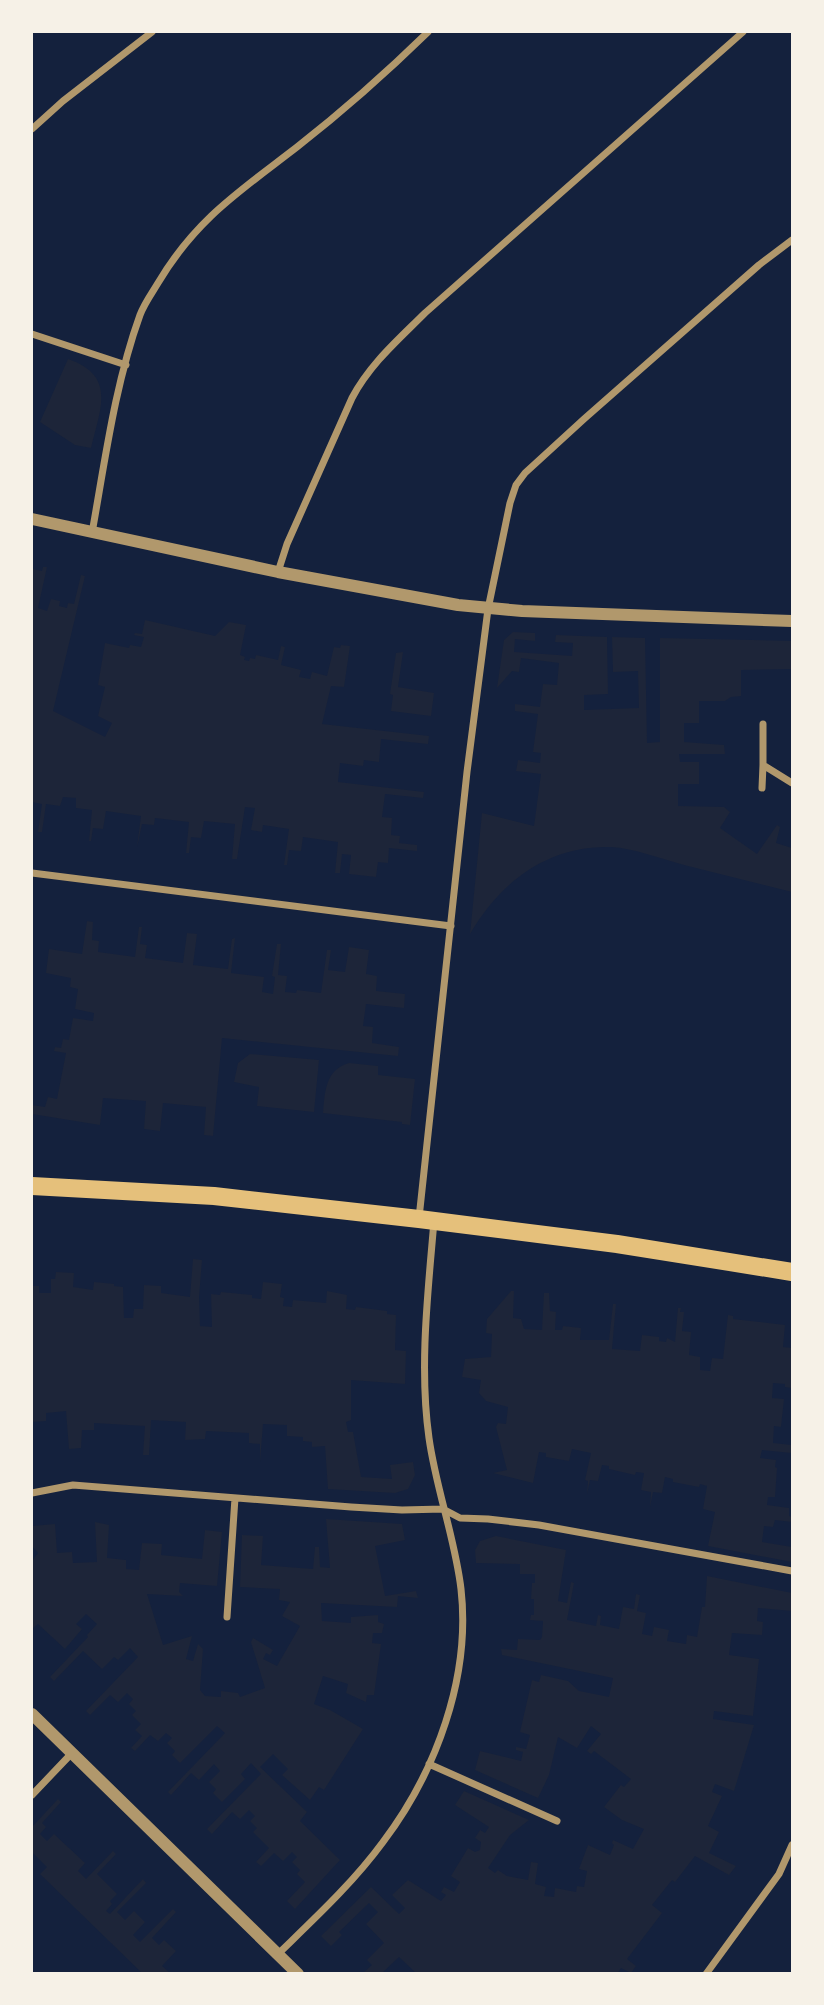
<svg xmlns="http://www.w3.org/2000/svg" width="824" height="2005" font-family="'Exo 2',sans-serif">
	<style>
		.green { fill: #1d2539 }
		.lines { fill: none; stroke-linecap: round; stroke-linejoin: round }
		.minor { stroke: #b1986c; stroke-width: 7 }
		.tertiary { stroke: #b1986c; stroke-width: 12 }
		.primary { stroke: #e5c07b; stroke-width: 18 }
	</style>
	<rect width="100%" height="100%" fill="#14213d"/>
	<path class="green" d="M68,359c49,17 32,50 23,89l-16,-3 -35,-23z
		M43,567h4l-9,41 9,3 4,-12 9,2 -1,5 8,2 1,-5 6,1 7,-29 4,1 -32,135 52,26 7,-14 -14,-7 7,-29 -7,-2 7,-42 24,5 1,-3 11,2 3,-10 -10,-2 1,-2 7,1 3,-14 70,16 14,-14 17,3 -6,30 5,2 -1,3 5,1 1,-3 5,1 1,-4 22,5 3,-14 4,1 -4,18 20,5 -2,7 11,2 2,-7 15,4 7,-29 6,1 1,-3 9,1 -6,41 -13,-1 -9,38 107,12 -1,8 -47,-5 -2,23 -15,-2 -1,6 -23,-3 -2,19 86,10 -1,6 -38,-4 -3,23 10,1 -1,17 9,1 -1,7 18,2v6l-28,-3 -1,15 -10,-1 -2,15 -27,-3 2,-19 -9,-1 -2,19h-5l3,-31 -35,-5 -2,14 -12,-1 -2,15h-3l5,-36 -26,-4 -1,7 -11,-2 4,-22 -10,-1 -8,52h-5l3,-35 -31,-3 -3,17 -10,-1 -2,16h-3l3,-31 -34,-4 -1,7 -12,-1 -5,23 4,-31 -35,-5 -3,18 -10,-1 -2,13h-2l3,-31 -16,-2v-10l-13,-1 -3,9 -14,-2 -4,28h-4l4,-28 -10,-2v-233l10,2z
		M513,632l22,1v8l-20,-2 -1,13 58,4 1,-13 -18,-1 1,-7 51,2 1,57 -24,1v15l55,-2 -1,-37 -25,1 -1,-35 33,1 2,105 13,-1v-104l132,3v28l-51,1v26l-10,1 -6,4h-26v22h-15v19l40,3 1,9h-46l1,8h19v22h-21v22l46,1 6,5 -10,16 37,26 20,-29 3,2 -4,16 16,5v44c-36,-9 -72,-18 -108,-27 -22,-6 -51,-17 -73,-18 -63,-2 -111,35 -141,87l12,-121 52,13 7,-52 -25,-3 2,-11 22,3 1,-10 -8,-1 5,-38 -23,-3v-7l25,3 3,-23 14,1 2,-22 -38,-5 -2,14 -7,-1 -15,17 7,-48z
		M403,652l-5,35 36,6 -3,23 -40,-5 2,-16 -3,-1 6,-41z
		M87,921l6,1 -1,18 7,1 -1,11 37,5 4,-30h3l-2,17 7,1 -2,13 38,5 4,-30 10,1 -4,31 35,4 4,-30 3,-1 -4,35 33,4 -2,15 11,2 2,-17 -3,-1 5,-32h4l-3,31 9,1 -2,16 11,1 1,-3 24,3 6,-43h4l-3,20 17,2 4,-25 20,3 -3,24 11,2 -1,15 29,3 -1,14 -38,-4 -3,22 10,1 -1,16 27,4 -1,9 -176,-18 -9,98 -9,-1 2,-28 -43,-4 -3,28 -16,-2 2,-28 -43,-3 -3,27 -68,-11v-9l13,2 3,-10 9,2 9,-46 -12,-2 1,-4 6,1 2,-9 6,1 4,-22 20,3 1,-8 -19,-4 3,-20 -8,-2 1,-9 -25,-5 3,-24 33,5z
		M250,1054l69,6 -5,52 -57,-6 2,-19 -25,-5 4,-19z
		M349,1063l29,3v9l37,4 -5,46 -8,-1v-2l-79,-9c2,-21 2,-43 26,-50z
		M193,1259l9,1 -3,37 1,29 12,1 -1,-33 9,1 1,-3 31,3v3l9,1 2,-17 19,2 -2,13 4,1 -1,8 9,1 1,-7 33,3 1,-12 20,4 -1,14 9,1 1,-3 31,4v3l9,1 -1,35 11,1 -1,33 -54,-4v40l-5,2 2,10h5l8,45 31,2 -2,-14 23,-3 2,13 -7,14 -13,4 -67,-4 -3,-43 -13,1v-5l-9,-1v-4l-16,-1v-11l-24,-1 -3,38v-18l-11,-1v-10l-43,-2 -1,8 -20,1 1,-18 -35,-2 -2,35h-6l2,-29 -51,-3v7h-12l-1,18 -12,1 -3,-38 -20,2v8l-14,1v-136h7v7h12v-14h4l1,-7 18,1 -1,14 20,3 1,-8 20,2v2l9,1 1,31h9l1,-9h9l1,-24 17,1v7l29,4z
		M511,1291h3l-1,27 8,1 3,10 18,1 2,-37h5l1,18 6,1 -1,18h7l1,-4 18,2 -1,12h29l4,-36h3l-4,45 28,2 2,-16 17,2v4l7,1 1,-4 8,4 3,-34h3l-1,4h4l-2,19 9,1 -2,23 11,2v13l10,1 2,-13 11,1 5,-44 5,1v3l52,6 -2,22 9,1v40l-7,-1v-3l-12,-1 -1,15 12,1 -3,28 -7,-1 -1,17 19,2v8l-30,-3 -2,8 16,2 -1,7 2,1 -2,29h-7l-1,8 22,3v8l3,1v5l-17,-2 -2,7 -9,-1 -2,16 30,5v15l-84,-16 7,-34 -12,-3 4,-23 -7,-2 -1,3 -26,-5v-3l-8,-2 -3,16 -9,-1 -3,15 1,-15 -10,-2 3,-17 -8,-1 -1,3 -26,-6v-3l-7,-1 -4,16 -8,-1 -3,14 1,-13 -3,-1 6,-27 -19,-4 -3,12 -23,-4v-4l-7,-1 -6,31 -40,-10 14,-3 -11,-43 2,-4 8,1 2,-17 -22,-6 -7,-8 2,-13 -19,-3 3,-18 26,-2 1,-23 -6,-1 1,-14z
		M326,1519l76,5 3,16 -30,6 10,50 31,-5 2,7 -20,-2 -1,11 -76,-4 1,18 29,2v-6l27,-2v7l6,2 -2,9h-9l-1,10 9,1 -7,51h-7l-1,7 -20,-9 2,-9 -25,-8 -9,28 16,6 33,19 -39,61 -5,-3 -9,13 -28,-25 6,-6 -15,-15 -13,13 47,45 -7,9 40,39 -45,49 -8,-8 18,-19 -8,-8 3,-4 -8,-8 5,-5 -5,-5 -9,9 -9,-8 -13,13 -5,-4 13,-14 -16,-16 4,-4 -7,-7 5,-5 -6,-6 -9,9 -8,-7 -20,22 -5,-5 54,-55 -10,-11 -10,11 4,5 -23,23 -9,-9 3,-4 -7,-7 11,-11 -6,-7 -15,16 -8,-7 -20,22 -3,-3 57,-59 -8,-7 -37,37 -8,-8 3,-4 -8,-8 5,-5 -6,-5 -8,8 -8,-6 -15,16 -4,-3 11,-12 -7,-6 6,-6 -9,-9 4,-4 -7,-7 4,-5 -6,-6 -9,9 -8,-7 -20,20 -4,-4 52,-54 -8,-9 -12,12 -4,-3 -12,12 -19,-18 -29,30 -4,-4 38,-40 -1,-2 10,-11 -11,-10 -10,10 6,5 -17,20 -27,-25 -6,5v-68l6,-8 -6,-7v-20l23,-2 2,29 15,-1 1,11 24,-1 -2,-40 14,3 -2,33 19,2v9l13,1 3,-27 20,1 -1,11 41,4 3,-29 17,2 -5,54 -37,-3 -1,9 4,4 -36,-2 16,51 29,-9 -6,23 7,2 5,-17 5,5 -3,41 5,6 16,1v-6l17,2 2,4 25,-9 -14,-46 2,-4 20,12 -3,5 -4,-2 -3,6 14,7 23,-40 -18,-10 8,-14 -11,-2 1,-11 -40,-2 2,-52 21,1 -2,29 52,4 2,-22h4l1,20 10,1z
		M496,1536l70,14 -8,51 9,2 4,-21 3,1 -7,37 29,6 2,-11 3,1 -1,9 19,4 4,-22 11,2 2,-15 4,1 -3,16 9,2 -4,21 10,2 2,-9 15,3 -2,11 19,3 1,-9 10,2 5,-30h3l2,-31 85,17v18l-34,-3 -1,13 6,1 -1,13 -30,-2 -3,22 30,4 -6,57 -39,-5 -1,8 41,6 -20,66 -19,-7 -3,8 10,4 -14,30 11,6 -10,21 27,13 -7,9 -34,-19 -20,26 -3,-2 -20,25 10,8 -35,46 9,7 -5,7 -10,-5 -4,6 -201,-1 -17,-16 -17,16h-19l9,-8 -5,-5 17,-17 -18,-19 12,-12 -9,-9 -30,29 3,3 -11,11 -10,-10 50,-49 28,27 6,-6 -13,-13 16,-15 33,21 5,-6 -5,-3 3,-5 10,5 6,-10 -9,-6 17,-28 7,4 5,-2 1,-8 -6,-4 5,-8 5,3 4,-6 -34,-22 9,-14 65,29 -19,15 -22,33 7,5 3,-3 9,6 21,4 3,-18 7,1 -3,21 11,3 -2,9 10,1 1,-9 21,4 1,-6 7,1 3,-16 -8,-2 9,-24 22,10 4,-10 -2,-2 1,-3 20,9 11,-20 -22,-9 -18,-13 17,-22 3,2 7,-8 -37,-28 -3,3 -4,-3 14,-17 -10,-8 -14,22 -19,-11 -9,38 -11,23 -63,-28 5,-19 41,10 2,-9 -7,-2v-3l10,2 4,-14 -10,-3 12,-52 7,2 2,-7 27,6 11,10 30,6 4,-19 -111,-23 -1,-6 16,1 1,-11 22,1 2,-3 1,-16 -13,-1 1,-5h3v-16h-3l1,-16h3v-9h-15v-10l-44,-1 -1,-13 5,-9z
		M58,1799l3,3 -19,21 4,4 -6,7 7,7 7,-7 31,29 -7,8 8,8 27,-28 3,3 -19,20 20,20 -7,7 2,3 -6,7 4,3 33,-35 3,4 -29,29 8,8 9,-9 11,11 -12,13 7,7 33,-33 3,3 -24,26 7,7 5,-5 12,11 -14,15 8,7h-28l-102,-99 7,-7 -15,-15v-25z"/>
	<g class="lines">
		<path class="minor" d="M32,129l31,-28 89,-69
			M32,334l94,31
			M92,533c13,-72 23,-149 48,-218 4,-11 12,-22 18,-32 38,-64 82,-92 139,-136 46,-36 90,-75 131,-115
			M278,572l9,-28 65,-146c18,-34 46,-58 73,-85l318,-281
			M763,724v41l29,18
			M762,788l1,-23
			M32,873l419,53
			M419,1218l48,-446 21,-163 22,-106 6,-18 9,-12 59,-54 175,-154 33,-25
			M32,1493l41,-8 278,22 51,3 41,-1 17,9 28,1 51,6 253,46
			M227,1617l8,-119
			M429,1764l128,57
			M32,1795l40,-42
			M278,1954c36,-35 75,-71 105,-112 53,-70 88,-165 78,-253 -6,-51 -25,-100 -32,-151 -10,-71 -1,-146 5,-217
			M706,1974l73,-100 13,-29"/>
		<path class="tertiary" d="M32,519l246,53 180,33 64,6 270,10
			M32,1714l266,260"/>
		<path class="primary" d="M32,1186l182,10 205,23 198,25 175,28"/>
	</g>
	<rect width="824" height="2005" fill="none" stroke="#f6f1e7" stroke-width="66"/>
</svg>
